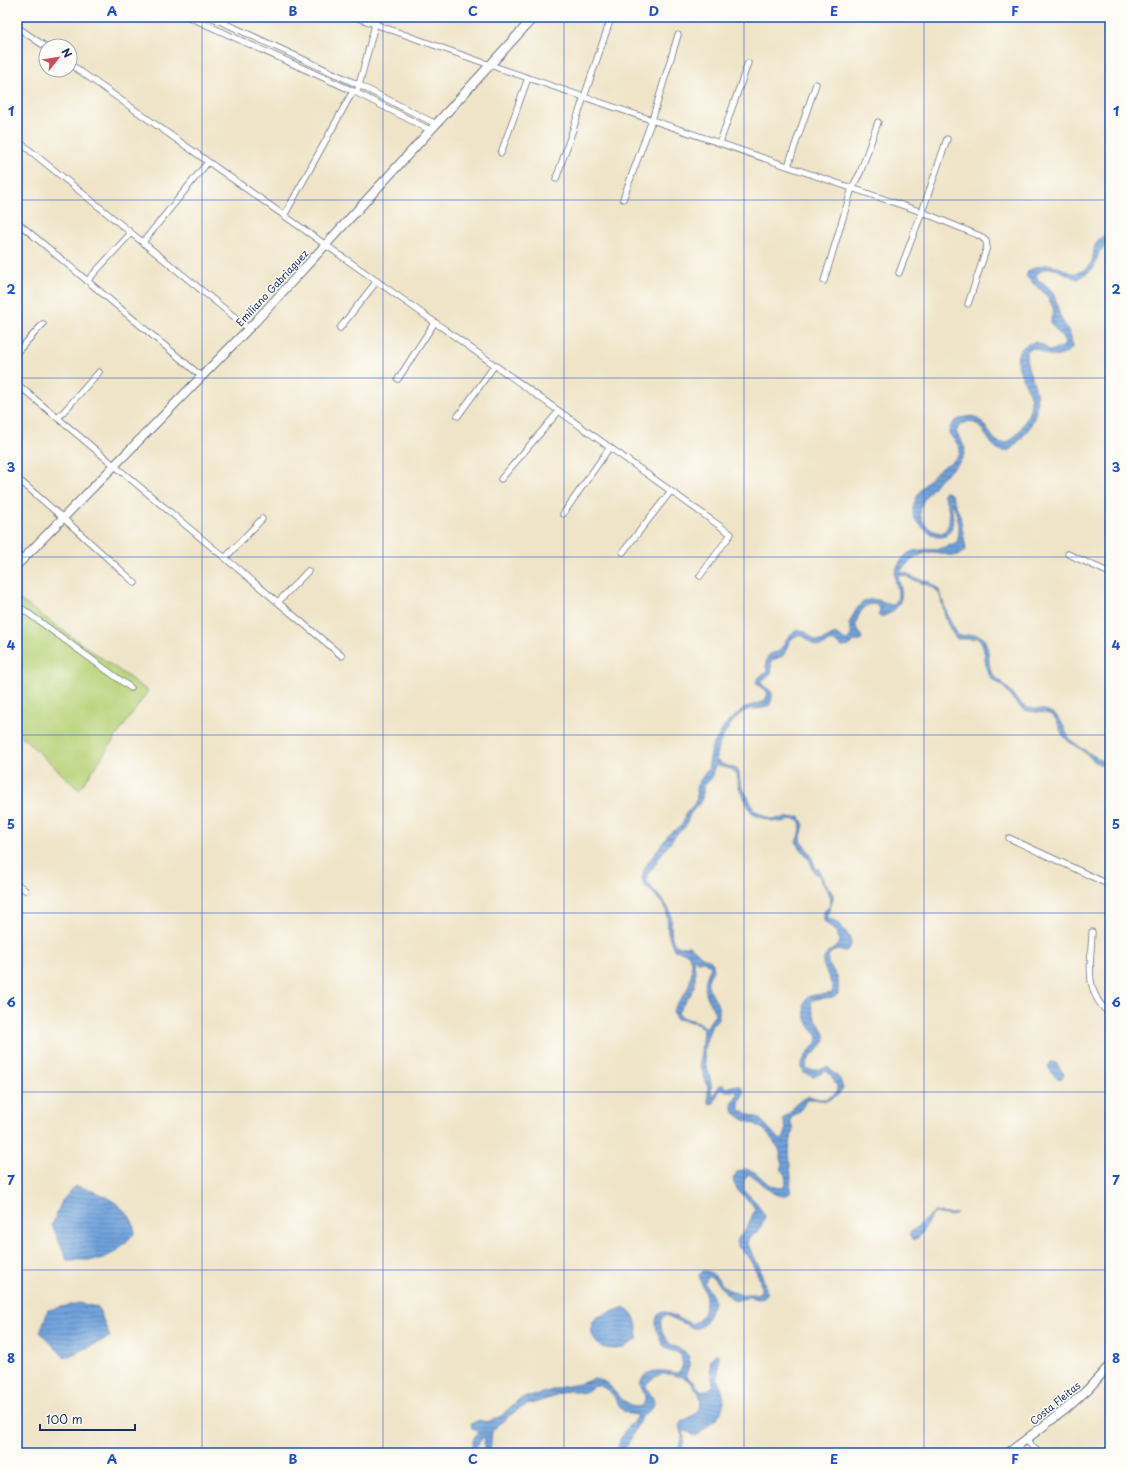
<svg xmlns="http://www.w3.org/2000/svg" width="1127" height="1470" font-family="'Playpen Sans',sans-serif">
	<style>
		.grass { fill: #b7d278; stroke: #69806b }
		.water { fill: url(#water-rules); stroke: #46689c; fill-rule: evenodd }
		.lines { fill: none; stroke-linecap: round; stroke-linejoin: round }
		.minor-casing { stroke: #656e83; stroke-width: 7 }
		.secondary-casing { stroke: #656e83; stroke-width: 10 }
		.minor { stroke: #fff; stroke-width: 5.5 }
		.secondary { stroke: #fff; stroke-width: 8 }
		.grid { fill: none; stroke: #1d4ed8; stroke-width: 1; stroke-opacity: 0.55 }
		.labels { text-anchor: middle; stroke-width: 3; stroke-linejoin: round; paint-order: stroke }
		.street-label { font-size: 10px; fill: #1b2f5e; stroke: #fdfcf7 }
		.neatline { fill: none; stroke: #1d4ed8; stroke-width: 1.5 }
		.grid-label { font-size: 13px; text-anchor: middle; font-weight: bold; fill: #1d4ed8 }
	</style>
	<defs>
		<pattern id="water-rules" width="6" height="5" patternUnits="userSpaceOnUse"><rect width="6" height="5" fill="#70a2db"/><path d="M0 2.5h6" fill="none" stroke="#5b84b5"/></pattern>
	</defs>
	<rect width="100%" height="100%" fill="#fdfcf7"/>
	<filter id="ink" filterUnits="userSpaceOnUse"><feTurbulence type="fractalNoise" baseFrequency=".025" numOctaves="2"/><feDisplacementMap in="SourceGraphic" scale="8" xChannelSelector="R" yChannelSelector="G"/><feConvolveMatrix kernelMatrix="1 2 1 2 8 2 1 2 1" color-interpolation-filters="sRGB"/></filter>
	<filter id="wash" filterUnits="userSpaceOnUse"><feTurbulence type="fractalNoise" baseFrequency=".012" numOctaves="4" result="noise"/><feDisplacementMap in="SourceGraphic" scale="16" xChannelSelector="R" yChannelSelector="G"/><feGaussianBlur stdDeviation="0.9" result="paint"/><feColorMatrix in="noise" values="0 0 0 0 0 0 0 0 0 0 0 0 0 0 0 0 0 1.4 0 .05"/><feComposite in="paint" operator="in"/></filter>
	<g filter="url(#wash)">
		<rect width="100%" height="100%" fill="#efe4c7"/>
		<path class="grass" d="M17,598l131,93 -69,99 -62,-58z"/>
		<path class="water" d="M1110,233v9l-11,10 -5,16 -16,11c-15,-4 -26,-19 -42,-4 2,8 11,9 15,15 6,8 6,18 9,26 6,14 12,15 12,32 -24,23 -31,-9 -46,3 0,12 2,17 6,27 10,27 4,45 -15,65 -4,4 -8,10 -15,8 -16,-5 -15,-26 -33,-30l-10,5 -3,6 9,16c0,15 -14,20 -24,30 -3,3 -5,6 -8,10 -9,10 -18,22 -9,35 5,6 10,9 18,10 13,-9 6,-27 1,-40l2,-2 6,3 9,21 6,34c-11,14 -22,2 -35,3 -12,2 -24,10 -31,20l7,1 7,5 14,3 11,9 10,29 9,16c7,2 12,-2 19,0 14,2 10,27 14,37 4,6 9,8 14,13 7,6 11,18 21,22 11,4 17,-1 29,8 9,6 9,17 16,25 5,5 32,22 39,25v4c-5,-3 -12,-5 -16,-8 -5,-4 -9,-9 -14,-13 -5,-3 -11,-5 -15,-10 -6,-6 -5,-15 -11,-21 -9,-7 -19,-3 -29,-7 -12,-5 -15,-19 -25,-26 -3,-2 -6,-3 -8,-5 -11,-11 -3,-28 -14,-42l-5,2h-16c-8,-9 -12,-20 -14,-32 -2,-5 -2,-13 -7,-17 -5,-4 -14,-7 -20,-9 -8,-2 -8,-6 -18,-6 0,5 2,8 3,13 3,15 -7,26 -21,29l-2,-2 2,-5 -1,-3c-11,-9 -21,6 -23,17 -1,4 5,10 6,14l-2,3h-6l-5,5 -7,1c-16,-14 -15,4 -27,-2 -7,-3 -10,-12 -19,-9 -8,3 -9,14 -13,20l-11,4c-2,5 1,9 -1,13 -3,4 -7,5 -10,9 5,10 17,5 8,24 -8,4 -15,2 -22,4 -14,5 -32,36 -31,50l8,5 13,4 2,4 1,10 8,14 6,13 17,9 29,-2 4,8 -3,12 1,6 8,10 6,16h3l2,7 12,18v5l-5,15v4c3,2 6,2 9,4 6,5 23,24 8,29 -3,1 -6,-1 -10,-1 -15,10 -3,17 2,27 2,5 1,11 1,17 -7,7 -20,1 -27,8 1,5 2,11 4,16 3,7 11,11 10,20 -2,12 -17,16 -19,29l2,3h11l9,-3 12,12 3,9 -5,7 -12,6 -14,-2 -6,2 -6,10 -9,7 -1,3 3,7 -4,22 2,28 -1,15c-14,11 -29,-13 -42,-19l-4,6v10l13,13 8,13c-2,6 -4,12 -8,16 -4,4 -8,5 -10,11l13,25 7,24 -4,6 -4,1 -9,-2 -15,4c-10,-6 -15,-19 -25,-24h-2l-3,6c2,6 8,12 9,17 0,6 -3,8 -4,13 -3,7 -7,17 -17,15l-27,-13c-4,2 -6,5 -5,10 4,27 19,17 28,32v9l-3,9 17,17 5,-2 5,-4c0,-11 -8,-25 3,-32l3,1 -1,23 5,16 1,8 -3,10 -5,7 -18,16 -4,1 -5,-4 -6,-1c2,7 1,15 -3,22h-4c4,-6 8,-16 5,-23 -1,-4 -2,0 -1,-6 2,-5 8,-5 12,-8 18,-13 5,-30 -9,-39 -4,0 -6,-1 -10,-2 -11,-3 -18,1 -27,9 0,7 8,12 8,19 -1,8 -8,9 -12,14 -6,8 -8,18 -13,25 -3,4 -5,6 -6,11h-5c-1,-16 11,-28 21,-38 -26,0 -18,-18 -33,-26 -16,-9 -12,1 -22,3 -4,2 -10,-2 -15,-1 -9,1 -16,6 -25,9 -7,3 -14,3 -21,7 -9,4 -24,17 -31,24l-2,22h-6v-10l1,-4 -1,-3 -8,10 -1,7h-9l6,-8 2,-7 5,-5 -7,-5 -1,-4 8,-4 8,2 14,-6 16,-15 9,-5 11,-1 25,-8 17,-3 15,-5 9,2 5,3 12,14 14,9 8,-1c7,-8 0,-14 -2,-22 6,-17 23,-14 37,-11 8,-5 6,-13 2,-20 -5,-2 -10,-2 -14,-6 -7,-7 -16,-35 0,-35l27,12c12,-4 16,-20 13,-31 -1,-6 -5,-11 -6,-18l4,-4c18,-1 16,26 46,23 5,0 9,0 12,-3 1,-11 -8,-27 -14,-35 -4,-5 -10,-8 -11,-15l11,-13 8,-19c-6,-12 -19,-14 -22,-30l4,-7c15,-9 22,6 33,13 4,2 9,3 13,3l3,-5 -1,-8 -3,-4 -1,-15 -2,-7 -10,-14 -6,-6 -8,-5 -11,-4 -10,-7 -2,-9 4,-7 1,-4 -2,-2h-9l-3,-2 -4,2 -5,12 -4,1 -2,-2v-14l-8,-24 3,-35 -7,-6 -20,-4 -3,-8c2,-6 6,-10 11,-16 8,-11 10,-30 4,-42l-14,-3 -6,-17 -1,-20 -4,-9 -11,-12 -8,-6 -2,-7 1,-5 2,-7 25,-34 9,-5 4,-5 3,-11 6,-5 5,-8 -1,-10 1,-4 11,-16 4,-22 13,-22 20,-18 19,-5 2,-3 2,-6 -10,-8 -2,-3 3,-5 8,-5c-2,-11 -2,-19 11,-20 7,-7 8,-17 18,-21 11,-5 13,9 23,10 6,0 11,-6 18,-7l9,6c8,-5 5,-8 3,-16 6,-14 14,-30 32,-23 5,2 8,4 13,4 7,-9 3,-17 1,-26 -2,-8 6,-20 12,-25 6,-5 21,-4 30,-5 5,-1 15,-4 20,-7 4,-11 1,-28 -5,-39l-1,1c3,12 5,35 -14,33 -5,0 -21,-15 -23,-19 -1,-3 -1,-7 -1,-9 2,-16 16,-30 27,-40 6,-5 20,-9 20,-18 0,-7 -8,-12 -11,-18 0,-13 14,-16 24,-17 13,5 18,25 28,27 6,1 10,-3 14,-7 7,-6 17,-26 16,-35 -2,-20 -32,-50 4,-59l8,3 7,6 13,-4 2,-4c-2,-9 -14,-14 -14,-23 0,-3 2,-7 3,-10 -2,-5 -5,-11 -8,-15 -6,-7 -14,-11 -20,-19l2,-5c22,-11 25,-6 46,3 34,-10 6,-30 36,-41zM716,765l15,4 6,5 2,13 11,23 4,5 19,6 9,1 11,-3 7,2 1,9 -5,12 14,19 4,11 5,4 11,19 1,5 -2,7 -5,4v10l13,12 3,8c-3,11 -15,6 -17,23l10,24 -1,5c-7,2 -16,1 -22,3 -11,5 -4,28 2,34 2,3 5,4 6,7 -3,13 -22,21 -14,36l10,4 12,-6c4,2 6,6 8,10 8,10 -1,17 -12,18 -5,0 -9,-2 -13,-3l-13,7 -4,8 -8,6 -1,2 3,10 -2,8 -3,3 -5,-4 -16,-17 -20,-9c-3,-6 1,-12 4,-17 -1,-9 -9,-9 -16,-5l-4,-3h-4l-7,10 -1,1c-1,-4 0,-8 -1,-12 -1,-11 -8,-21 -7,-33 0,-5 6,-22 8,-26 2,-2 5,-4 6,-7 5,-13 -8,-22 -10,-34 -1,-7 8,-13 5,-20 -3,-6 -9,-5 -12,-8 -4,-4 -7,-7 -12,-10 -3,0 -9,2 -12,0 -9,-7 -4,-22 -6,-31 -4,-15 -19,-23 -25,-36l5,-9 5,-7 4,-7 16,-21 9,-8 3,-7 2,-6 9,-10 3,-5 2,-13 7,-7 3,-11zM693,957l5,4h6l7,6c-2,4 -4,8 -5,12 -4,13 5,24 9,35l-9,14c-11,-12 -18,-5 -28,-14 2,-7 8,-13 12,-19 8,-12 5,-25 3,-38z
			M1051,1062l5,1 8,11 -3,5c-6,-1 -11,-7 -13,-13z
			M75,1186c20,4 46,15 57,35 2,4 2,8 3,12l-18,18 -17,9h-33l-15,-35 10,-24z
			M934,1212l16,2 7,-1 -6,3 -17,-3c-8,7 -10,25 -22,27l-3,-6z
			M79,1303l19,4 12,30 -45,21 -25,-26 8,-22z
			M624,1307c13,7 14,20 13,33 -8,3 -13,9 -22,9 -4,0 -10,-1 -13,-2 -9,-4 -15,-21 -6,-29 2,-2 23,-8 28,-11z"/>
	</g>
	<g filter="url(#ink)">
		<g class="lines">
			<defs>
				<path id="minor" d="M189,17l164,74 77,39
					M211,17l148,68 77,39
					M355,17l135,48 432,147 58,24 6,5 1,6 -19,57
					M17,27l29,20
					M70,64l342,242 319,228 -31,42
					M358,89l19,-72
					M17,140l231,188
					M720,142l28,-79
					M501,153l27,-75
					M788,166l28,-82
					M556,179l55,-161
					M623,199l29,-79 26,-85
					M284,216l69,-125
					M17,222l184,154
					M143,242l65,-80
					M899,273l23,-61 25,-73
					M87,281l44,-48
					M824,281l28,-93 8,-15 18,-51
					M340,328l37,-47
					M17,352l26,-28
					M398,379l37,-57
					M17,384l325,272
					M458,416l37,-51
					M58,418l41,-46
					M17,478l46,40 72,65
					M501,479l58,-68
					M563,514l47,-67
					M623,552l48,-61
					M1068,554l42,19
					M225,558l37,-39
					M278,602l30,-31
					M17,605l114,83
					M1009,838l101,47
					M17,884l8,6
					M1092,932c-1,31 -9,60 18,82
					M1025,1439l14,14"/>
				<path id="secondary" d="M17,565l238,-243 279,-305
					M1008,1453l58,-44 22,-20 22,-24"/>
			</defs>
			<use href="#minor" class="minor-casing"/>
			<use href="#secondary" class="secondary-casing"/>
			<use href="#minor" class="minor"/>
			<use href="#secondary" class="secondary"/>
		</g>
	</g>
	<path class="grid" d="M202,17v1436M383,17v1436M564,17v1436M744,17v1436M924,17v1436M17,200h1093M17,378h1093M17,557h1093M17,735h1093M17,913h1093M17,1092h1093M17,1270h1093"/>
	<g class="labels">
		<g class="street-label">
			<text transform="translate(272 288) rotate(-47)" y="4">Emiliano Gabriaguez</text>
			<text transform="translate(1055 1403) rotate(-39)" y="4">Costa Fleitas</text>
		</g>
	</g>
	<rect width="1127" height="1470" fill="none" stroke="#fdfcf7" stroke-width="44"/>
	<g transform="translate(58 58) rotate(60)"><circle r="19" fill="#fdfcf7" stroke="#a3aaba"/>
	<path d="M0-3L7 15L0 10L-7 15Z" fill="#d1495b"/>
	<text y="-6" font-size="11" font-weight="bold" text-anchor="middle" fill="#1b2f5e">N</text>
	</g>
	<path d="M40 1424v6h95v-6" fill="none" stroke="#1b2f5e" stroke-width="2"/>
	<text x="46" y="1424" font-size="12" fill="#1b2f5e" stroke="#fdfcf7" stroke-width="3" paint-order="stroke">100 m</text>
	<rect x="22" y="22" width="1083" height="1426" class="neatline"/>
	<g class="grid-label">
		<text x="112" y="16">A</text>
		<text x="293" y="16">B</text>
		<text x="473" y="16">C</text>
		<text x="654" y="16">D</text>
		<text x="834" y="16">E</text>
		<text x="1015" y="16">F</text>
		<text x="11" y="116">1</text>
		<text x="1116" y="116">1</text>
		<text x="11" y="294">2</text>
		<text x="1116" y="294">2</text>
		<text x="11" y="472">3</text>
		<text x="1116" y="472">3</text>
		<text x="11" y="650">4</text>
		<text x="1116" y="650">4</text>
		<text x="11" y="829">5</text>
		<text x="1116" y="829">5</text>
		<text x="11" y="1007">6</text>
		<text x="1116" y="1007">6</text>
		<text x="11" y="1185">7</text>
		<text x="1116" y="1185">7</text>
		<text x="11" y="1363">8</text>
		<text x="1116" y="1363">8</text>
		<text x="112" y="1464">A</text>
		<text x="293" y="1464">B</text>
		<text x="473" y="1464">C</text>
		<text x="654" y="1464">D</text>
		<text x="834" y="1464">E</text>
		<text x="1015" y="1464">F</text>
	</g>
</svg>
